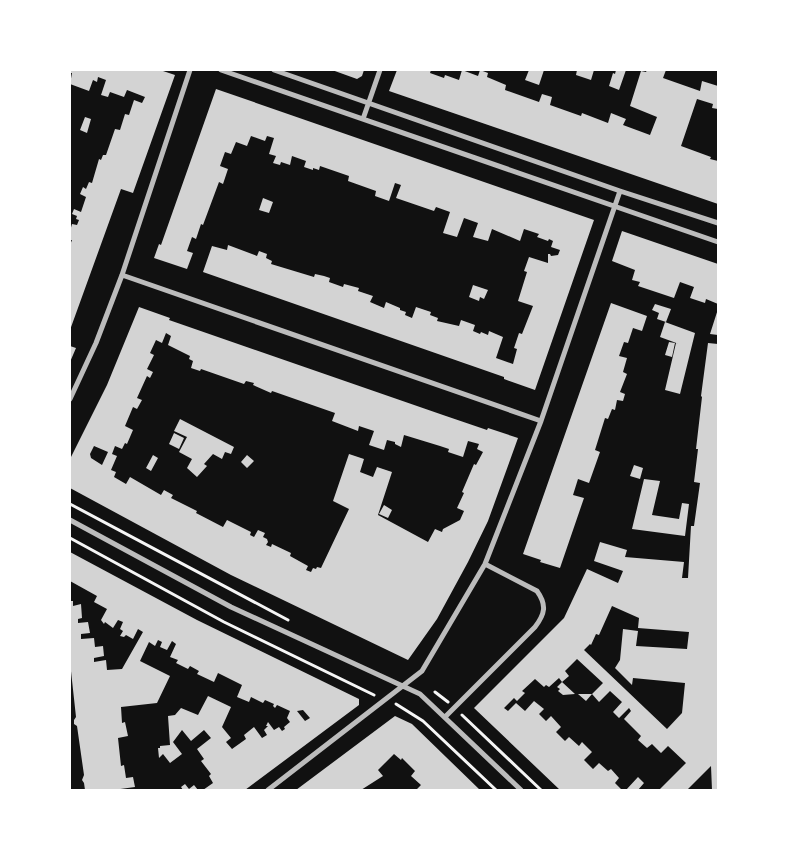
<svg xmlns="http://www.w3.org/2000/svg" width="788" height="860" font-family="'IBM Plex Sans',sans-serif">
	<style>
		.building { fill: #d3d3d3; fill-rule: evenodd }
		.lines { fill: none; stroke-linecap: round; stroke-linejoin: round }
		.path { stroke: #f5f5f5; stroke-width: 3 }
		.minor { stroke: #bcbcbc; stroke-width: 5 }
	</style>
	<rect width="100%" height="100%" fill="#111"/>
	<path class="building" d="M70,70h90l15,5 -42,118 -12,-4 -51,141v-85l2,-5h-2v-9l2,-7 5,1 2,-5 -3,-1 1,-3 -5,-2 2,-5 7,3 5,-15 -6,-3 3,-7 3,2 3,-7 3,1 7,-24 2,1 2,-5h3l9,-26 5,1 5,-16 4,1 5,-15 8,3 3,-6 -18,-7 -3,7 -14,-5 -2,5 -7,-2 5,-15 -8,-3 -1,5 -4,-2 -4,11 -19,-7 2,-11h-2z
		M332,70h32l-2,6 -5,3z
		M397,70h34l-1,3 14,5 1,-3 14,5 3,-10 16,6 2,-6 8,3 -1,4 19,8 -1,5 34,12 3,-8 10,3 -2,8 31,11 1,-3 26,10 3,-10 15,6 -3,6 27,10 7,-18 -27,-11 11,-35 5,1 1,-2h19l-3,8 37,13 2,-10 16,5v23l-6,-1 1,-4 -16,-5 -16,47 30,11 -1,2 8,2v43l-329,-113z
		M529,70h15l-5,15 -14,-5z
		M577,70h17l-3,10 -15,-5z
		M616,70h10l-7,20 -10,-4 4,-13 2,1z
		M216,89l378,131 -59,170 -31,-11v-2l-301,-105 9,-26 15,4 1,-5 29,11 2,-5 8,3 -1,4 6,3 -1,3 43,13 1,-3 9,2 6,2 -1,4 14,5 1,-3 15,4 -1,3 15,5 -3,6 14,6 2,-6 14,6v2l6,2 -1,3 7,3 4,-11 15,5 -1,3 8,3 -1,3 22,5 2,-6 14,5 -2,6 7,3 1,-2 7,3 1,-4 14,6 -7,21 17,6 4,-15 -3,-1 5,-15 3,1 11,-28 -15,-5 9,-29 -3,-1 5,-14 19,6v-9h2l1,2 7,-1 2,-5 -9,-3 2,-6 -4,-2 -1,2 -11,-4 2,-3 -15,-5 -4,12 -28,-12 -4,12 -15,-4 5,-14 -14,-5 -7,19 -14,-4 7,-21 -14,-5 -2,4 -38,-13 5,-13 -6,-2 -6,18 -14,-5 1,-5 -28,-10 1,-5 -29,-10 -1,4 -6,-2v2l-9,-3 2,-6 -14,-5 -2,9 -9,-3 -1,3 -7,-2 3,-7 -7,-2 5,-16 -7,-2 -2,5 -14,-5 -4,10 -11,-4 -5,12 -6,-2 -5,14 8,3 -5,15 -4,-2 -16,43 -2,-1 -5,15 -4,-2 -5,14 6,2 -6,16 -33,-11 5,-14 2,1z
		M85,117l6,2 -4,14 -7,-3z
		M263,198l10,4 -4,11 -10,-3z
		M622,231l96,33v40l-12,-5 -1,4 -15,-5 4,-11 -14,-5 -6,16 -36,-12 2,-4 -8,-2 3,-10 -23,-9z
		M473,285l15,5 -4,9 -4,-2 -1,4 -10,-4z
		M611,303l36,13 -5,15 -9,-3 -5,15 -4,-1 -5,14 8,2 -4,14 4,2 -7,18 5,2 -2,7 -6,-1 -2,10 -3,-1 -4,10 -3,-1 -10,32 5,2 -11,31 -11,-4 -5,16 11,3 -24,70 -20,-6 1,-2 -18,-6z
		M655,304l16,5 -5,13 -9,-3 2,-6 -7,-3z
		M139,307l31,11 -1,2 274,95 44,15 1,-2 30,10 -30,83 -20,41 -31,57 -29,41 -177,-85 -161,-87v-29l37,-74zM166,333l5,3 -3,9 22,11 -1,3 4,2 -2,7 9,3 1,-2 43,15 2,-3 8,2 -1,2 18,8 1,-2 3,1 60,21 -3,8 26,10 1,-5 15,5 -5,14 15,5 3,-10 8,2v2l6,3 3,-12 36,11 9,3 -1,3 15,5 5,-16 11,3 -2,5 6,3 -7,13 -2,-1 -12,28 2,1 -7,15 7,3 -4,9 -17,9 -1,3 -7,-3 -7,13 -50,-27 14,-43 -15,-5 -4,10 -13,-5 4,-13 -15,-5 -16,47 16,8 -28,59 -4,-1 -1,2 -3,-1 -2,4 -5,-2 2,-4 -18,-10 1,-3 -19,-9 -1,3 -5,-2 2,-3 -1,-3 -4,-2 2,-4 -7,-3 -4,7 -4,-2 1,-3 -24,-12 -4,7 -27,-14 1,-2 -26,-13 2,-3 -9,-5 -3,5 -31,-18 -4,7 -12,-7 2,-5 -5,-2 6,-14 -5,-2 3,-8 7,3 3,-6 2,1 6,-14 -8,-4 8,-19 4,2 5,-9 -5,-2 10,-22 3,2 3,-6 -6,-3 7,-14 -4,-2 6,-13 6,3zM94,446l14,6 -6,13 -11,-7 -1,-4z
		M718,310v25l-8,-1 8,-25z
		M665,322l30,11 -15,61 -15,-4 11,-47 3,1 -19,-7z
		M669,342l6,1 -3,14 -7,-2z
		M708,343l10,1v446h-6l-1,-24 -24,24h-28l27,-27 -18,-17 -7,7 -9,-9 -5,4 -9,-8 3,-4 -17,-17 7,-8 -2,-3 -10,10 -6,-6 9,-10 -12,-11 -11,11 -7,-8 11,-11 -26,-24 -12,12 4,5 -7,6 -3,-4 -10,9 -3,-2 -2,2 -9,-8 -13,12 3,2 -8,8 -3,-3 -10,10 4,3 8,-8 9,8 9,-10 10,8 -5,5 7,7 5,-5 10,11 -5,5 9,9 4,-4 10,9 3,-4 10,10 -8,8 9,9 6,-6 9,8 3,-2 8,9 -4,5 7,7h-62l-86,-82 90,-90 23,-49 31,14 5,-12 -29,-10 6,-19 27,8 -2,7 59,5 -2,16h6l3,-52h3l6,-43 -6,-1 4,-33h-2l6,-52 -1,-1zM612,606l27,12 -1,10 51,4 -2,17 -51,-3 2,-15 -15,-2 -3,31 -5,8 17,17 1,-7 52,5 -3,30 -15,16 -83,-79 6,-6 1,1 5,-11 3,1z
		M70,346l6,2 -6,14z
		M180,419l54,28 -3,7 -6,-2 -3,7 -9,-5 -9,10 3,2 -10,11 -10,-9 5,-9 -13,-7 8,-15 -13,-6z
		M174,433l10,5 -5,11 -10,-5z
		M153,455l5,3 -7,13 -5,-3z
		M247,455l7,6 -7,7 -6,-6z
		M634,465l9,3 -3,11 -10,-3z
		M644,479l16,2 -8,34 27,4 3,-16 7,1 -4,32 -53,-7z
		M384,505l8,5 -4,8 -9,-4z
		M70,552l127,68 162,79v6l-114,85h-42l10,-7 -4,-7 2,-2 -10,-13 3,-2 -7,-10 14,-11 -7,-8 -13,11 -9,-11 -9,12 9,12 -12,9 -7,-9 -4,4 -1,-10h2v-2l10,-1 -2,-29 7,-1 6,-7 17,7 10,-19 23,11 -9,20 9,11 -5,4 6,7 14,-10 -2,-4 10,-8 8,11 5,-3 -3,-5 4,-4h-2l2,-4 6,8 5,-3 3,4 3,-2 -1,-2 6,-5 -3,-4 3,-7 -13,-6 -2,3 -2,-2 1,-2 -9,-4 -2,3 -12,-6 -2,5 -12,-5 5,-12 -24,-12 -4,9 -17,-8 2,-3 -9,-5 -2,3 -12,-6 2,-3 -8,-3 6,-13 -4,-3 -5,9 -7,-3 2,-5 -4,-2 -3,6 -6,-4 -9,19 30,15 -13,27 -36,4 1,16 3,-1 3,14 -10,2 3,28 3,-1 2,13 7,-1 2,10 -22,3h-28l-1,-7 -2,-3 2,-5 -7,-49 -3,-2v-4l2,-3 -6,-55v-61h3v5l8,-2 1,14 -4,1v4l10,-1 2,11 -9,1v5l13,-1 1,9 8,-1 1,10 -10,2v4l12,-2 1,10 15,-1 21,-37 -5,-3 -5,10 -7,-4 -2,2 -4,-1 3,-5 -3,-2 3,-7 -5,-2 -5,8 -8,-6 -1,2 -3,-4 6,-11 -13,-7 3,-6 -27,-15zM303,710l7,8 -5,3 -8,-10z
		M562,682l13,12 -12,1 -5,-4 2,-2 -3,-2z
		M578,694h14l-6,7z
		M395,716l17,8 68,66h-64l5,-5 -10,-9 4,-5 -13,-13 -1,2 -7,-6 -16,16 5,6 -22,14h-65z
		M638,777l6,6 -6,7h-12z
		M185,784l4,5 5,-4 4,5h-15l-2,-3z"/>
	<g class="lines">
		<path class="path" d="M70,504l218,116
			M70,538l154,84 150,73
			M435,692l13,10
			M396,704l27,17 73,69
			M462,715l79,75"/>
		<path class="minor" d="M221,70l497,172
			M274,70l346,121 98,32
			M363,119l17,-49
			M122,275l419,146
			M70,399l26,-56 26,-68 68,-205
			M70,520l161,87 189,87 101,96
			M445,717l90,-90c10,-13 12,-22 2,-36l-52,-27
			M268,790l154,-119 63,-107 56,-143 79,-230"/>
	</g>
	<rect width="788" height="860" fill="none" stroke="#ffffff" stroke-width="142"/>
</svg>
